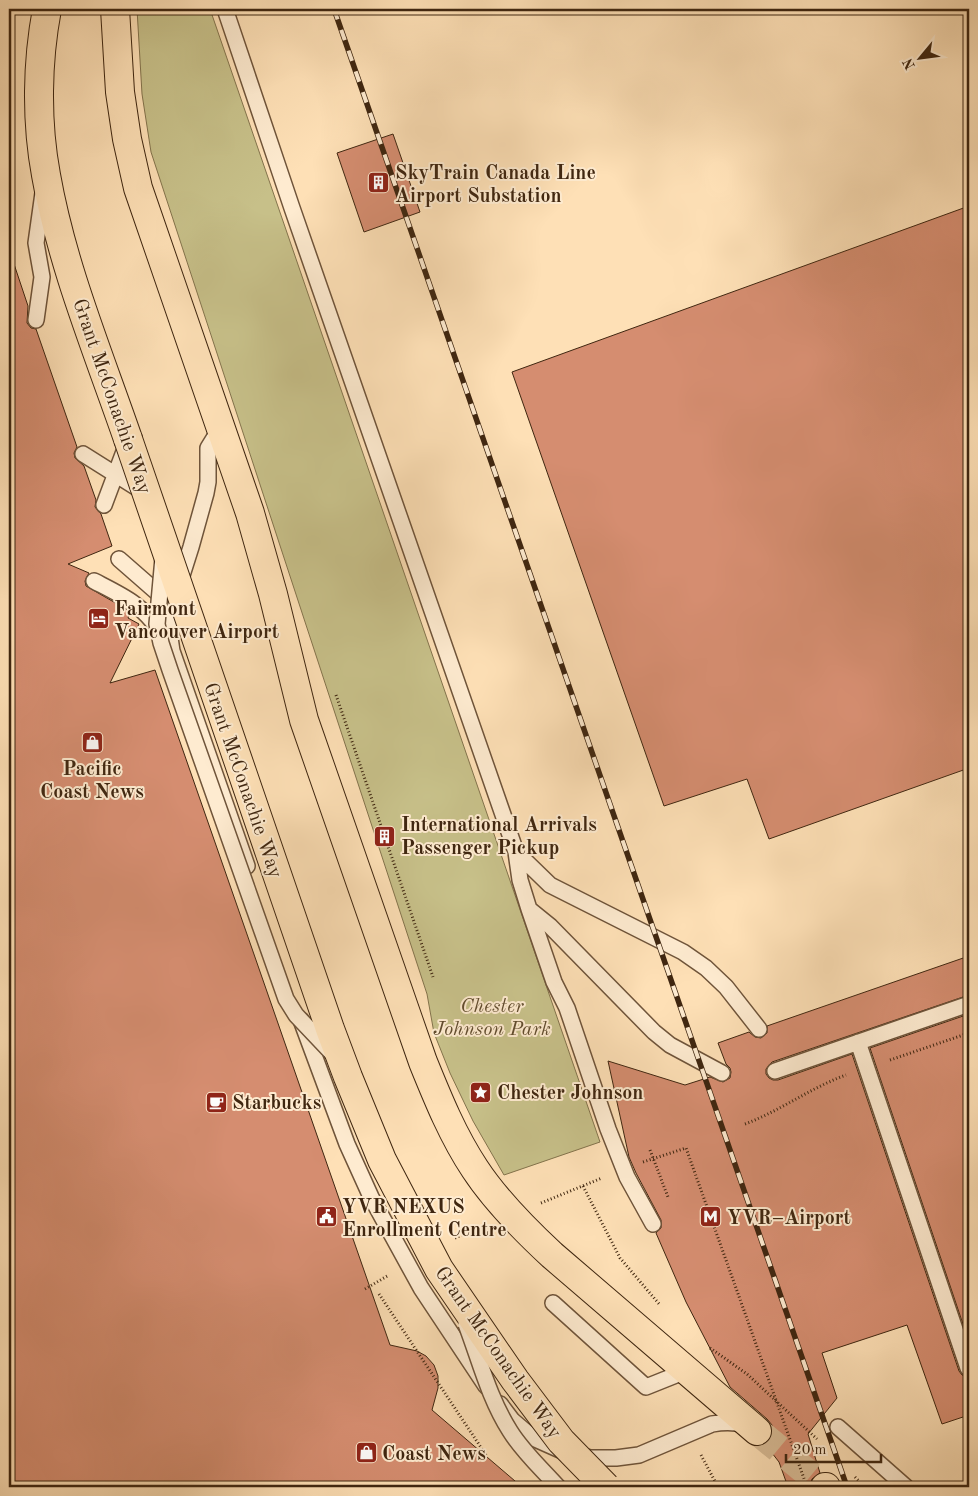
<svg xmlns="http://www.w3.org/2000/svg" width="978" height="1496" font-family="'Old Standard TT',serif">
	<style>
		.green { fill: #c7c089; stroke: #83734c }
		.building { fill: #d58d70; stroke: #3f2610 }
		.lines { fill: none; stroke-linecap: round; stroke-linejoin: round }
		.primary-tunnel { stroke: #d8bb95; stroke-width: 28; stroke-dasharray: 28 14; stroke-linecap: butt }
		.lane-casing { stroke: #6f543a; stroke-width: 18 }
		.primary-casing { stroke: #3f2610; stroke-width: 30 }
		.path { stroke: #3f2610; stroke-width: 3; stroke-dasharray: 1 2.5; stroke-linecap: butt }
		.lane { stroke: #feebd0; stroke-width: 15 }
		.primary { stroke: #fee0b6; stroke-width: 28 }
		.rail-casing { stroke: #3f2610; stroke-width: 5.5 }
		.rail { stroke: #feebd0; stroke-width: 4; stroke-dasharray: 11; stroke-linecap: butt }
		.lane-bridge-casing { stroke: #6f543a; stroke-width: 18; stroke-linecap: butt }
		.primary-bridge-casing { stroke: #3f2610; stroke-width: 30; stroke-linecap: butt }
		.path-bridge { stroke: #3f2610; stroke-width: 3; stroke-dasharray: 1 2.5; stroke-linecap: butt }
		.lane-bridge { stroke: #feebd0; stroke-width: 15 }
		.primary-bridge { stroke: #fee0b6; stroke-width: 28 }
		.labels { text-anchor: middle; stroke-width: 4; stroke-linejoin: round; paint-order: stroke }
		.poi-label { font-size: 20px; font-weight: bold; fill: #3f2610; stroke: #feebd0; text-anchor: start }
		.street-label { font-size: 20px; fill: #3f2610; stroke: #feebd0 }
		.park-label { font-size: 20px; font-style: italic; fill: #614c2e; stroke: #feebd0 }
	</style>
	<rect width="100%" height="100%" fill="#fee0b6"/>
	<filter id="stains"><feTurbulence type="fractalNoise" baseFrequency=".004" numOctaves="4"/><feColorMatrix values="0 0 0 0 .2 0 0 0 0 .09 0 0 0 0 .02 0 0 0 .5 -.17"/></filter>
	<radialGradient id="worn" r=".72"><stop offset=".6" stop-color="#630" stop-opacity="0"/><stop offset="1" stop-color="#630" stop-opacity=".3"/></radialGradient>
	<path class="green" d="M137,9h73l390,1133 -96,33 -31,-54 -23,-48 -16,-40 -7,-39 -276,-842 -9,-58z"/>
	<path class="building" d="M393,134l27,78 -56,20 -27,-79z
		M969,206v562l-200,71 -22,-60 -83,27 -152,-434z
		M13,261l15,45 -1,17 4,5 5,1 41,118 -3,6 1,5 9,8 12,34 -1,7 6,7 11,32 -44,18 21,9 -4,8 1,5 40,23 4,4 -2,5 11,6 -29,59 45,-13 235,675 27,6 9,5 8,9 4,11v12l-6,22 90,77h-513v-1225z
		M969,956v39l-197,67 -6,7v5l3,4 4,2h5l74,-26 107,317 3,4 7,2v38l-27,9 -35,-99 -85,28 15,45 -29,36 12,39 -8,6 -3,8h-21l-9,-25 -14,-18 4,-3 3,-7v-9l-5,-6 -37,-32 -44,-85 -30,-69 5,-5v-8l-25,-47 -7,-16 -21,-96 77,24 25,-8 13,5 7,-4 1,-6 -1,-4 -4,-4 -8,-21 31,-11 6,5 6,1 6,-5v-7z
		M969,1014v328l-99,-294z"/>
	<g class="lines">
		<path class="primary-tunnel" d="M757,1431l68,56"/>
		<defs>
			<path id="lane" d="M225,9l67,199 224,644 4,28 9,29 25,73 13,26 41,121 19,48 26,47
				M36,320l6,-43 -6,-34 7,-50
				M221,427l-13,21v34l-2,11 -15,54 -20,63 -2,21 3,20 75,215
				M83,454l62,39
				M104,505l24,-64
				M119,559l48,42
				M94,581c31,16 46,22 67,51
				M516,852l34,33 133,67 23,16 20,19 33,42
				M529,909l21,17 104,106 16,13 52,28
				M301,1020l46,124 24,53 50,91 65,98
				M858,1042l110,326 1,-1
				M775,1071l194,-67
				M553,1303l93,84 40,-16
				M500,1404l12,16 21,18 27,12 30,8h26l23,-3 73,-31c11,-2 21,-3 32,1
				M838,1427l68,60"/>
			<path id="primary" d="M47,9c-10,53 -11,112 -1,166 16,91 52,177 82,264
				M115,9l5,83 7,47 11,49 112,325 23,81 31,126 119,342c15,37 30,74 52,107 21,32 49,60 77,86l205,176
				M825,1487h1"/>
		</defs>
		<use href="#lane" class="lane-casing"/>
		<use href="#primary" class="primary-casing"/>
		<path class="path" d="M9,266l2,11
			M336,695l97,282
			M890,1060l79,-27
			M745,1124c35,-13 65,-36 101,-49
			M650,1150l18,47
			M583,1186l37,72 40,47
			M541,1203l61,-25
			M455,1238l26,-11
			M365,1289l24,-14
			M379,1294l107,161
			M710,1348l37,26 70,65
			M701,1455l17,32
			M855,1477l10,10"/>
		<use href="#lane" class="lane"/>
		<use href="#primary" class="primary"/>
		<defs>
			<path id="rail" d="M334,9l513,1478"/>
		</defs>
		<use href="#rail" class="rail-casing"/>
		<use href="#rail" class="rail"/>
		<defs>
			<path id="lane-bridge" d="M163,558l-6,66 4,19 9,27 116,329 10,16 36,38
				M466,1324c14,37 23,74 44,107 13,21 32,38 48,56"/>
			<path id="primary-bridge" d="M128,439l202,590 18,48 34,83 57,109 76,111 46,61 45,46"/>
		</defs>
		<use href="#lane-bridge" class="lane-bridge-casing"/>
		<use href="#primary-bridge" class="primary-bridge-casing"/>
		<path class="path-bridge" d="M643,1162l43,-14 121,339"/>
		<use href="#lane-bridge" class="lane-bridge"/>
		<use href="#primary-bridge" class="primary-bridge"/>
	</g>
	<defs>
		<symbol id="building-square" viewBox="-11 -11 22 22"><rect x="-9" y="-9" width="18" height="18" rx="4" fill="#8f2418" stroke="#feebd0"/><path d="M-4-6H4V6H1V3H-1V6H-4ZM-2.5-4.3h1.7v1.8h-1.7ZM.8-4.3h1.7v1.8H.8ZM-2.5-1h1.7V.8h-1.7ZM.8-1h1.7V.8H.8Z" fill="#fff"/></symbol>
		<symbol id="hotel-square" viewBox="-11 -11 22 22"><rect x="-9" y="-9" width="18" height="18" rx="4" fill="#8f2418" stroke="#feebd0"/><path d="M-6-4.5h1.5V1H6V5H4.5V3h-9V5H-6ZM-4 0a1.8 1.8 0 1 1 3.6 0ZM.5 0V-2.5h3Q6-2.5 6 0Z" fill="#fff"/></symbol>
		<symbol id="shop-square" viewBox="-11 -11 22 22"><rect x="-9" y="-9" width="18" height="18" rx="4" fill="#8f2418" stroke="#feebd0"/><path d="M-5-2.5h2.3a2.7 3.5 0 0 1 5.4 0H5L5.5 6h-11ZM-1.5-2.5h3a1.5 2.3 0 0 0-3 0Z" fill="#fff"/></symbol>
		<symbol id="sight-square" viewBox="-11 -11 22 22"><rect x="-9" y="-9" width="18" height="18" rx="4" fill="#8f2418" stroke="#feebd0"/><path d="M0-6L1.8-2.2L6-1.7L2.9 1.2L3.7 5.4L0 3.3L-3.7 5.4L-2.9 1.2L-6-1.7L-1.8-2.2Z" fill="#fff"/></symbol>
		<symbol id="cafe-square" viewBox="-11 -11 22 22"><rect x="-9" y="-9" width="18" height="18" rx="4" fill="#8f2418" stroke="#feebd0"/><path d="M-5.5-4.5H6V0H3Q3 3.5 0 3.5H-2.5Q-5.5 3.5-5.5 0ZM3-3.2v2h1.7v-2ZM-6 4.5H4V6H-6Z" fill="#fff"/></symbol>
		<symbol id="civic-square" viewBox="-11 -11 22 22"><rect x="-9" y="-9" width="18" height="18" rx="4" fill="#8f2418" stroke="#feebd0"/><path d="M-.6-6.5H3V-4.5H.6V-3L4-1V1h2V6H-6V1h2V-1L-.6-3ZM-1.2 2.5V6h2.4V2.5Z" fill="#fff"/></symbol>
		<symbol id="metro-square" viewBox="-11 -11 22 22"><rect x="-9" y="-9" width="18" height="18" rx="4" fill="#8f2418" stroke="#feebd0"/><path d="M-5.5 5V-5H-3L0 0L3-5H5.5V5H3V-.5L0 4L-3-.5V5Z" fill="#fff"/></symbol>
	</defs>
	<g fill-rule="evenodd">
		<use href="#building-square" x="366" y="170" width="25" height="25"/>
		<use href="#hotel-square" x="86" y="606" width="25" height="25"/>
		<use href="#shop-square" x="80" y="730" width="25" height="25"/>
		<use href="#building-square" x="372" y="824" width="25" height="25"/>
		<use href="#sight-square" x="468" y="1080" width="25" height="25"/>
		<use href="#cafe-square" x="204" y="1090" width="25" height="25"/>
		<use href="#civic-square" x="314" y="1204" width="25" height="25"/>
		<use href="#metro-square" x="698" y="1204" width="25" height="25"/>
		<use href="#shop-square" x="354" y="1440" width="25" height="25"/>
	</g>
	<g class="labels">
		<g class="poi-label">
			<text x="395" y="179">SkyTrain Canada Line<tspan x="395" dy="23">Airport Substation</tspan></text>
			<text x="114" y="615">Fairmont<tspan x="114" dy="23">Vancouver Airport</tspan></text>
			<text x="92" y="775" text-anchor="middle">Pacific<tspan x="92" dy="23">Coast News</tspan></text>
			<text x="401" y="831">International Arrivals<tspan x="401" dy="23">Passenger Pickup</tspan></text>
			<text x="497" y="1099">Chester Johnson</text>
			<text x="232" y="1109">Starbucks</text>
			<text x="342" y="1213">YVR NEXUS<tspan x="342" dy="23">Enrollment Centre</tspan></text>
			<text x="727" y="1224">YVR–Airport</text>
			<text x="382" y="1460">Coast News</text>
		</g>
		<g class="street-label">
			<text transform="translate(113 396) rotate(71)" y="7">Grant McConachie Way</text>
			<text transform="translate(244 780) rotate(71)" y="7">Grant McConachie Way</text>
			<text transform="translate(499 1352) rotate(55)" y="7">Grant McConachie Way</text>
		</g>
		<g class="park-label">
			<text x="492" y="1012">Chester<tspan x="492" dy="23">Johnson Park</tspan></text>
		</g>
	</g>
	<rect width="978" height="1496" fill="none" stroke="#fee0b6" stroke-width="30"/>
	<rect x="10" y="10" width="958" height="1476" fill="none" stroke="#3f2610" stroke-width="2.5"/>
	<rect x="15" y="15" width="948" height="1466" fill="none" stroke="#3f2610"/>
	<g transform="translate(920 58) rotate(241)" stroke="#feebd0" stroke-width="4" paint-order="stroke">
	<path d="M0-4L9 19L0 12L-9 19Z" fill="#3f2610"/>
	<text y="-8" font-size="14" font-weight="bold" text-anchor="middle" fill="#3f2610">N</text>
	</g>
	<path d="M786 1454v8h95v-8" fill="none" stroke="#3f2610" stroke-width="2.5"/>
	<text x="793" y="1454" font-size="15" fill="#3f2610" stroke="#feebd0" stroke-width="4" paint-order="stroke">20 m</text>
	<rect width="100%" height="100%" filter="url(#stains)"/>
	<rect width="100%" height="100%" fill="url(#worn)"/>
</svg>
